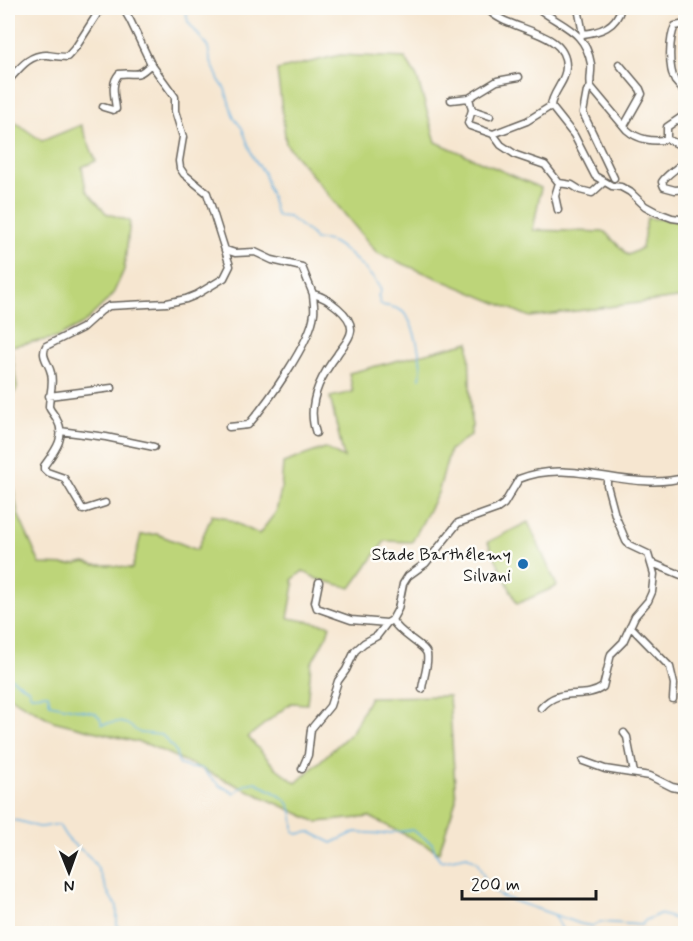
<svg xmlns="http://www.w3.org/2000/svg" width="693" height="941" font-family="Mynerve,sans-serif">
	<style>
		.green { fill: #bdd579; stroke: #6c784a; stroke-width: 1.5 }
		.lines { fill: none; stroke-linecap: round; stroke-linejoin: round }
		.stream { stroke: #69b2e1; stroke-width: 1.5 }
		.minor-casing { stroke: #68635b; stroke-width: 9 }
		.minor { stroke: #fff; stroke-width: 6 }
		.poi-dot { fill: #1f6fb2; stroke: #fdfcf7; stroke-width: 2 }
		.labels { text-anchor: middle; stroke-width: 5; stroke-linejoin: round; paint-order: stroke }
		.poi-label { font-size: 18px; fill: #1c1c1c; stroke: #fdfcf7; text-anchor: end }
	</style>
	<rect width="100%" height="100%" fill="#fdfcf7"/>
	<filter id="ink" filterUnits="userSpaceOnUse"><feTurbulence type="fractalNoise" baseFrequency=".0167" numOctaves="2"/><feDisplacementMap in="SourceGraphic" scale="12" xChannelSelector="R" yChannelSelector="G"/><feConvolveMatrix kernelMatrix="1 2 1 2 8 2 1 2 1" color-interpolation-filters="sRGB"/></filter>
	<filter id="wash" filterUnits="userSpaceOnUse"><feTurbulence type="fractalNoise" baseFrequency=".008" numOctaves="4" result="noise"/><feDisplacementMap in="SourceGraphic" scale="24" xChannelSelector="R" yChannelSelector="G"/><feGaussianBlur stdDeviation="1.35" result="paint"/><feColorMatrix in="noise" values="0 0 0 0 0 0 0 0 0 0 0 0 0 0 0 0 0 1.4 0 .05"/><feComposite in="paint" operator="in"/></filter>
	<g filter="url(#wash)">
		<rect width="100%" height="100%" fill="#f6e6d0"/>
		<path class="green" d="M340,55l65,3 12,19 19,65 105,46 -8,42 72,2 23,23 14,-7 5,-30 38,3v76l-155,20 -153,-64 -91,-109 -9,-74z
			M8,117l34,24 39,-16 15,36 -14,6 4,23 20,23 24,8 -6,49 -12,26 -29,28 -27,14 -45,8 6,42 -9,16z
			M469,342l2,79 2,7 -2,1v6l-21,15 -12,43 -26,49 -27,-1 -34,47 -34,-9 -14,-8 -11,9 2,5 -6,33 42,7 -3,10 -16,29 -4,40 -16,-1 -43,34 27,30 21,16 56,-51 18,-35 79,-1 7,104 -17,52 -69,-35 -53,5 -168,-77 -96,-24 -45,-25v-236l10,54 22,50 30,1 15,-3 10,3h16l21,4 9,-34 16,-1 40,16 15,-35 11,2 36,17 17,-22 5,-22 2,-27 42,-15 19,10 -14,-61 23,-5 -4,-19z
			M528,522l29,64 -40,18 -29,-62z"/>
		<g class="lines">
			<path class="stream" d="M185,8l3,14 20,25 2,12 9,21 6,9 9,29 8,10 11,29 11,16 12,41 2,2 11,1 22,17 4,6c7,0 12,-1 19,3 12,7 43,35 47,48l-3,5 3,9c6,1 14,2 19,5 14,7 24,54 20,68
				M8,676l20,13 3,6 17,-1 2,10 45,9 5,5 2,6 17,-2 8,2 13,9 22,2 13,15 4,14 10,4h12l18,17 15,8 12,-9 10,-2c25,16 38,13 38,49l3,3 13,-2 22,11 23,-11 28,2 29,-4 20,13 4,11 5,7 26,-5 10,6 12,25 11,9 81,28 11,2 9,-4 40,3 5,-5 13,-6 27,8
				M8,820c11,-1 19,4 30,7 7,1 13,-3 21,-2 3,5 6,12 11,16 7,7 16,11 22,19 12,14 12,33 25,46v19l6,9
				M555,916l7,13 -1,5"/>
		</g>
	</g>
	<g filter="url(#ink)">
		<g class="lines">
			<defs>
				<path id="minor" d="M487,8c18,24 80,20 79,59 0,15 -14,25 -15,39l23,29 21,41 17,10 9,1 9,5 15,14 11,6 16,6 14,2
					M538,8c23,19 47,21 53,56 1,8 -2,15 0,23l36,43c10,9 27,13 40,9
					M578,8l5,26 -2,2
					M669,8h11
					M686,24l-11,2c-6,12 -7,42 0,55 3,4 7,8 11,11
					M583,34c17,-2 33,-7 38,-26
					M619,64l21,25 2,5 -18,32
					M519,77l-22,4 -28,17 3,12 -4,13 2,3 23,8 8,11 15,10 29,10 14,18 13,2 8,5 12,3 12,-11
					M8,81c11,-12 21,-27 39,-26 7,1 13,2 20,2l9,-10 25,-39
					M591,87l-4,4 -4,22 31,65
					M451,100l18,-2
					M103,107l10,3 3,-1c-1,-12 -6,-25 3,-35 18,-3 16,6 32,-10
					M472,110l18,6
					M686,114l-19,13v12l15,7c11,19 -13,23 -20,36l2,5 11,3 11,-1
					M493,134l34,-13 24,-15
					M558,210l-3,-14 4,-13
					M226,250l9,3 20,-1 17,8 30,7 11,27c13,3 40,21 38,37 -1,9 -10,17 -14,24 -17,22 -31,50 -21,78
					M49,396l63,-8
					M229,427l19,-2c19,-22 64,-84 66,-112 1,-6 -1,-13 -1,-19
					M60,431l46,6 48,10
					M105,503l-22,7 -19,-32 -17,-6 -3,-3v-3c10,-14 23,-29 13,-46 -2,-5 -6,-8 -8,-13 0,-11 5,-22 2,-34 -2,-10 -11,-17 -5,-27l36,-18 19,-17 8,-5 58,-3 19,-4 10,-4 28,-17 6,-12 -23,-73 -23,-19 -4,-6 -1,-7 4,-24 -8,-26v-14l-24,-33 -21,-44 -7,-12
					M652,563l34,14
					M319,582l-4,20 2,6 34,12 36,3
					M392,620c7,14 33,25 35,34 2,10 -4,25 -5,35
					M630,626l40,41 4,17 -1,15
					M541,708c20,-23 42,-7 62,-21l8,-33 12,-12 12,-26 13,-15 4,-9 2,-18 -6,-20 -19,-9 -3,-4 -11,-26 -8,-30v-7
					M624,733l3,4 7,36
					M583,761l22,8 45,7 22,11 14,3
					M302,769l6,-14 3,-26 19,-23 8,-25 8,-11 9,-19 9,-8 13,-7 10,-13 5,-3 6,-11 5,-25 5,-8 18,-13 32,-40 39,-14 7,-5 15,-25c54,-23 111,15 167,-2"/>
			</defs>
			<use href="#minor" class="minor-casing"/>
			<use href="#minor" class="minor"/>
		</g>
	</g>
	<circle class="poi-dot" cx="523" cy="564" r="6"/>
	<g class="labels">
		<g class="poi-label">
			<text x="511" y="560">Stade Barthélemy<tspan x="511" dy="21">Silvani</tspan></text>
		</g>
	</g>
	<rect width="693" height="941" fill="none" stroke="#fdfcf7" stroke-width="30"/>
	<g transform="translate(69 872) rotate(179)" stroke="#fdfcf7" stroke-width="4.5" paint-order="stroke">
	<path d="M0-4.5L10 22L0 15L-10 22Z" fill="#1c1c1c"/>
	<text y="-9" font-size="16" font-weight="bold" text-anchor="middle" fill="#1c1c1c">N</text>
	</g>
	<path d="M462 890v9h134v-9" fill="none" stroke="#1c1c1c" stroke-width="3"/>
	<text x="471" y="890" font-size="18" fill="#1c1c1c" stroke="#fdfcf7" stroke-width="4.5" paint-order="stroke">200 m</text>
</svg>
